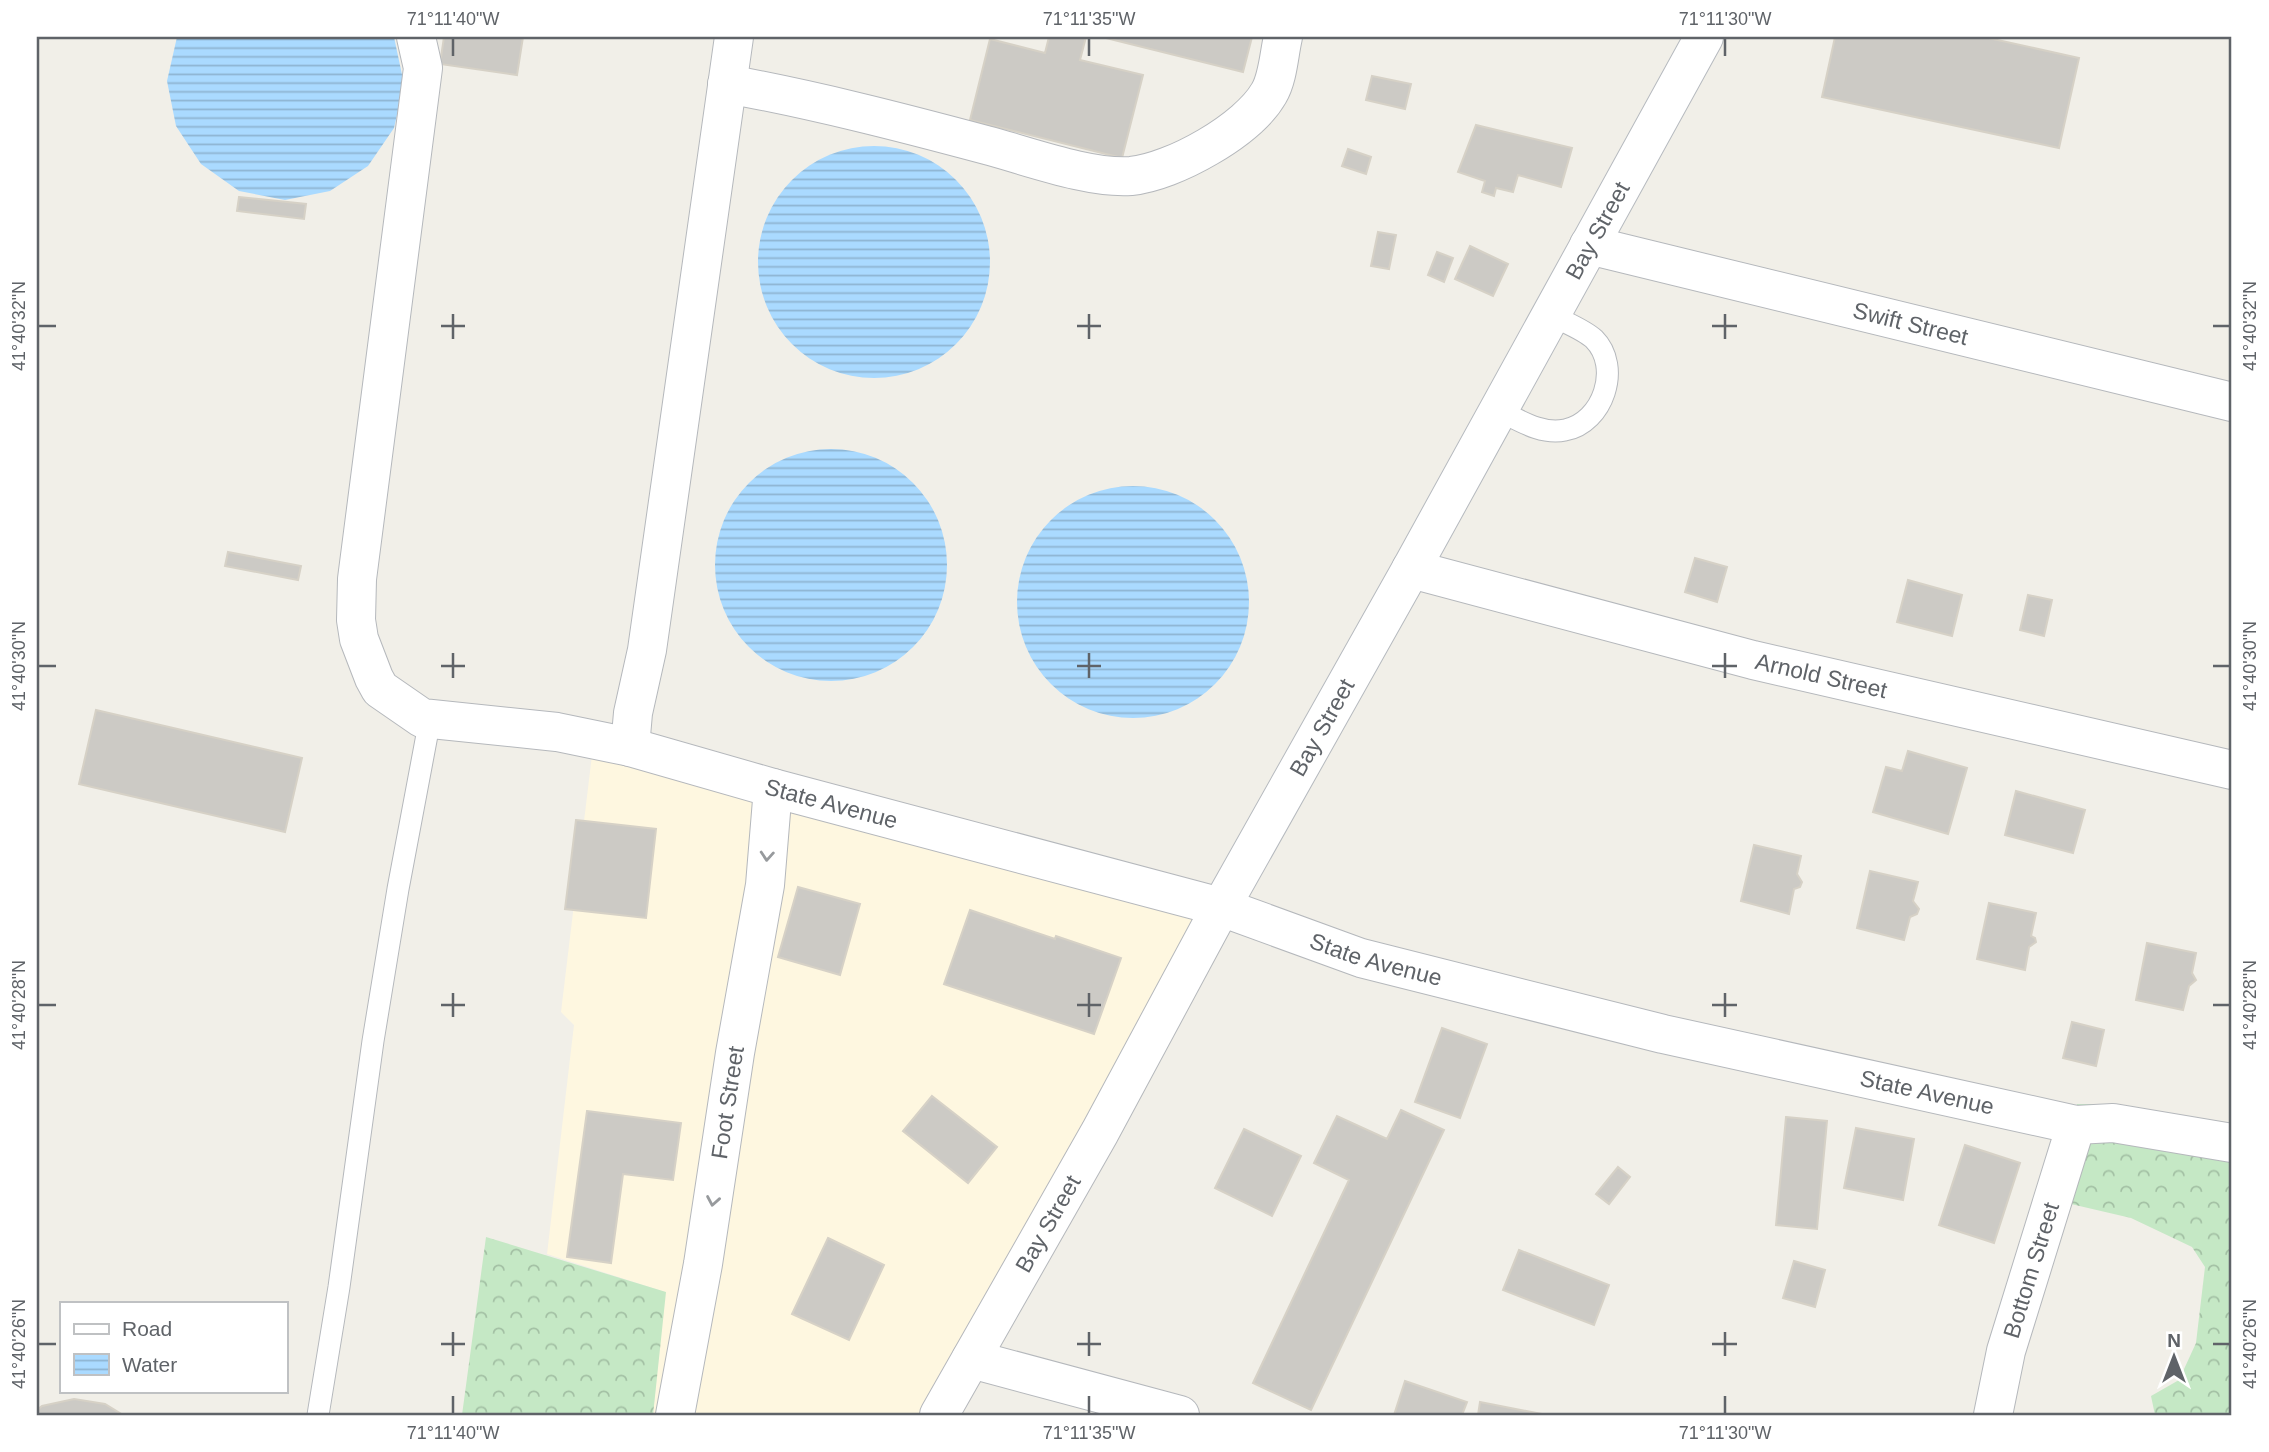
<svg xmlns="http://www.w3.org/2000/svg" width="2269" height="1452" font-family="Arial,sans-serif">
	<style>
		.commercial { fill: #fef7e0 }
		.forest { fill: url(#forest-crowns) }
		.water { fill: url(#water-rules) }
		.building { fill: #cccac5; stroke: #d6d1c6; stroke-width: 2 }
		.lines { fill: none; stroke-linecap: round; stroke-linejoin: round }
		.service-casing { stroke: #b5b8bc; stroke-width: 23 }
		.minor-casing { stroke: #b5b8bc; stroke-width: 40 }
		.secondary-casing { stroke: #b6babf; stroke-width: 40 }
		.service { stroke: #fff; stroke-width: 21 }
		.minor { stroke: #fff; stroke-width: 38 }
		.secondary { stroke: #fff; stroke-width: 38 }
		.oneway { stroke: #979a9d }
		.ticks { fill: none; stroke: #5f6368; stroke-width: 2.5 }
		.labels { text-anchor: middle; stroke-width: 5; stroke-linejoin: round; paint-order: stroke }
		.street-label { font-size: 23px; fill: #5f6368; stroke: #fff }
		.neatline { fill: none; stroke: #5f6368; stroke-width: 2.5 }
		.ticks-label { font-size: 18px; text-anchor: middle; fill: #5f6368 }
	</style>
	<defs>
		<pattern id="forest-crowns" width="20" height="18" patternUnits="userSpaceOnUse" patternTransform="scale(1.75)"><rect width="20" height="18" fill="#c5e8c5"/><path d="M2 6a3 3 0 1 1 6 0M12 15a3 3 0 1 1 6 0" fill="none" stroke="#a3c0a4"/></pattern>
		<pattern id="water-rules" width="6" height="5" patternUnits="userSpaceOnUse" patternTransform="scale(1.75)"><rect width="6" height="5" fill="#aadaff"/><path d="M0 2.5h6" fill="none" stroke="#8eb4d2"/></pattern>
	</defs>
	<rect width="100%" height="100%" fill="#f1efe8"/>
	<path class="commercial" d="M592,755l624,153 -279,507h-284l12,-123 -118,-38 27,-229 -13,-13z"/>
	<path class="forest" d="M2077,1104h16l139,24v287h-77l-4,-19 28,-16 17,-37 9,-76 -13,-20 -61,-29 -73,-17 -1,-16z
		M486,1237l180,55 -13,123h-191z"/>
	<path class="water" d="M177,37h217l10,47 -10,44 -26,38 -38,25 -45,9 -46,-9 -38,-27 -25,-38 -9,-45z
		M758 262a116 116 0 1 1 232 0a116 116 0 1 1-232 0Z
		M715 565a116 116 0 1 1 232 0a116 116 0 1 1-232 0Z
		M1017 602a116 116 0 1 1 232 0a116 116 0 1 1-232 0Z"/>
	<path class="building" d="M444,37h79l-6,38 -77,-11z
		M1049,37h37l-6,23 63,15 -21,83 -152,-38 20,-81 55,14z
		M1102,37h150l-9,35z
		M1835,37h149l95,21 -20,90 -237,-51z
		M1372,76l39,8 -6,25 -39,-9z
		M1476,125l96,23 -11,39 -43,-12 -5,17 -17,-4 -2,8 -12,-4 3,-11 -27,-9z
		M1348,149l23,8 -5,17 -24,-8z
		M239,197l67,7 -2,15 -67,-8z
		M1378,232l18,3 -7,34 -18,-3z
		M1470,246l38,18 -15,32 -38,-17z
		M1437,252l16,6 -9,24 -16,-7z
		M228,552l73,14 -3,14 -73,-14z
		M1695,558l32,9 -10,35 -32,-10z
		M1908,580l54,15 -10,41 -55,-14z
		M2028,595l24,5 -8,36 -24,-6z
		M96,710l206,48 -17,74 -206,-48z
		M1908,751l59,17 -19,66 -75,-22 13,-45 16,4z
		M2016,791l69,19 -12,43 -68,-18z
		M576,820l80,9 -10,89 -81,-9z
		M1754,845l47,11 -4,18 5,8 -2,5 -6,2 -5,25 -48,-13z
		M1870,871l48,11 -5,19 6,8 -2,5 -7,3 -6,23 -47,-12z
		M798,887l62,17 -20,71 -62,-18z
		M1989,903l47,10 -5,23 4,2 1,4 -7,5 -4,23 -48,-11z
		M970,910l85,29 1,-3 65,22 -27,76 -150,-50z
		M2147,943l49,10 -4,20 4,7 -7,6 -6,24 -47,-10z
		M2072,1022l32,8 -8,36 -33,-8z
		M1442,1028l45,16 -27,74 -45,-16z
		M932,1096l65,51 -29,36 -65,-52z
		M1401,1110l43,20 -133,280 -58,-27 96,-203 -35,-17 23,-47 50,23z
		M587,1111l94,12 -8,57 -50,-6 -12,89 -44,-6z
		M1786,1117l41,4 -10,108 -41,-4z
		M1856,1128l58,11 -11,61 -59,-12z
		M1244,1129l57,27 -29,60 -57,-28z
		M1965,1145l55,18 -26,80 -55,-18z
		M1618,1167l12,10 -21,27 -13,-10z
		M828,1238l56,27 -35,75 -57,-26z
		M1519,1250l90,35 -15,40 -91,-35z
		M1794,1261l31,9 -10,37 -32,-9z
		M1405,1381l62,21 -5,13h-68z
		M74,1399l31,5 18,11h-86v-5l5,-4z
		M1480,1402l67,13h-69z"/>
	<g class="lines">
		<defs>
			<path id="service" d="M1498,410c21,10 43,25 67,20 38,-7 57,-63 29,-91 -11,-10 -30,-17 -43,-24
				M318,1415l21,-128 34,-246 25,-152 32,-170"/>
			<g id="minor">
				<path id="s1" d="M416,37l7,31 -66,511 -1,41 3,19 15,39 6,11 42,29 135,14 73,15 143,41 448,119 140,51 302,76 413,91 37,-2 119,20"/>
				<path d="M727,84c88,16 173,38 259,61 42,11 103,34 145,31 42,-4 117,-46 138,-83 9,-15 10,-39 14,-56"/>
				<path id="s2" d="M1589,245l643,157"/>
				<path id="s3" d="M1411,569l342,91 479,110"/>
				<path d="M630,747l3,-34 14,-63 87,-613"/>
				<path d="M971,1359l209,56"/>
				<path id="s4" d="M675,1415l28,-151 32,-211 30,-168 8,-97"/>
				<path id="s5" d="M939,1415l161,-283 121,-225"/>
				<path id="s6" d="M1993,1415l13,-64 70,-226"/>
			</g>
			<g id="secondary">
				<path id="s7" d="M1221,907l190,-338 293,-532"/>
			</g>
		</defs>
		<use href="#service" class="service-casing"/>
		<use href="#minor" class="minor-casing"/>
		<use href="#secondary" class="secondary-casing"/>
		<use href="#service" class="service"/>
		<use href="#minor" class="minor"/>
		<use href="#secondary" class="secondary"/>
	</g>
	<defs><path id="oneway-chevron" d="M-2-3.5L2.5 0L-2 3.5" fill="none" stroke-width="1.6" stroke-linecap="round" stroke-linejoin="round" transform="scale(1.75)"/></defs>
	<g class="oneway">
		<use href="#oneway-chevron" transform="translate(767 856) rotate(94)"/>
		<use href="#oneway-chevron" transform="translate(713 1201) rotate(100)"/>
	</g>
	<path class="ticks" d="M453,38v18M1089,38v18M1725,38v18M453,314v25M1089,314v25M1725,314v25M38,326h18M441,326h24M1077,326h24M1712,326h25M2213,326h17M453,653v25M1089,653v25M1725,653v25M38,666h18M441,666h24M1077,666h24M1712,666h25M2213,666h17M453,993v24M1089,993v24M1725,993v24M38,1005h18M441,1005h24M1077,1005h24M1712,1005h25M2213,1005h17M453,1332v24M1089,1332v24M1725,1332v24M38,1344h18M441,1344h24M1077,1344h24M1712,1344h25M2213,1344h17M453,1396v18M1089,1396v18M1725,1396v18"/>
	<g class="labels">
		<g class="street-label">
			<text dy="8" stroke="none"><textPath href="#s7" startOffset="774">Bay Street</textPath></text>
			<text dy="8" stroke="none"><textPath href="#s2" startOffset="331">Swift Street</textPath></text>
			<text dy="8" stroke="none"><textPath href="#s3" startOffset="424">Arnold Street</textPath></text>
			<text dy="8" stroke="none"><textPath href="#s7" startOffset="206">Bay Street</textPath></text>
			<text dy="8" stroke="none"><textPath href="#s1" startOffset="1132">State Avenue</textPath></text>
			<text dy="8" stroke="none"><textPath href="#s1" startOffset="1699">State Avenue</textPath></text>
			<text dy="8" stroke="none"><textPath href="#s1" startOffset="2266">State Avenue</textPath></text>
			<text dy="8" stroke="none"><textPath href="#s4" startOffset="317">Foot Street</textPath></text>
			<text dy="8" stroke="none"><textPath href="#s5" startOffset="220">Bay Street</textPath></text>
			<text dy="8" stroke="none"><textPath href="#s6" startOffset="150">Bottom Street</textPath></text>
		</g>
	</g>
	<rect width="2269" height="1452" fill="none" stroke="#ffffff" stroke-width="77"/>
	<rect x="60" y="1302" width="228" height="91" fill="#ffffff" stroke="#bfc1c3" stroke-width="2"/>
	<rect x="74" y="1324" width="35" height="10" fill="#ffffff" stroke="#bfc1c3" stroke-width="2"/>
	<text x="122" y="1336" font-size="21" fill="#5f6368">Road</text>
	<rect x="74" y="1354" width="35" height="21" fill="url(#water-rules)" stroke="#bfc1c3" stroke-width="2"/>
	<text x="122" y="1372" font-size="21" fill="#5f6368">Water</text>
	<g transform="translate(2174 1357)" stroke="#ffffff" stroke-width="5" paint-order="stroke">
	<path d="M0-5L12 26L0 18L-12 26Z" fill="#5f6368"/>
	<text y="-10" font-size="19" font-weight="bold" text-anchor="middle" fill="#5f6368">N</text>
	</g>
	<rect x="38" y="38" width="2192" height="1376" class="neatline"/>
	<g class="ticks-label">
		<text x="453" y="25">71°11'40"W</text>
		<text x="1089" y="25">71°11'35"W</text>
		<text x="1725" y="25">71°11'30"W</text>
		<text transform="translate(19 326) rotate(-90)" y="6">41°40'32"N</text>
		<text transform="translate(2250 326) rotate(-90)" y="6">41°40'32"N</text>
		<text transform="translate(19 666) rotate(-90)" y="6">41°40'30"N</text>
		<text transform="translate(2250 666) rotate(-90)" y="6">41°40'30"N</text>
		<text transform="translate(19 1005) rotate(-90)" y="6">41°40'28"N</text>
		<text transform="translate(2250 1005) rotate(-90)" y="6">41°40'28"N</text>
		<text transform="translate(19 1344) rotate(-90)" y="6">41°40'26"N</text>
		<text transform="translate(2250 1344) rotate(-90)" y="6">41°40'26"N</text>
		<text x="453" y="1439">71°11'40"W</text>
		<text x="1089" y="1439">71°11'35"W</text>
		<text x="1725" y="1439">71°11'30"W</text>
	</g>
</svg>
